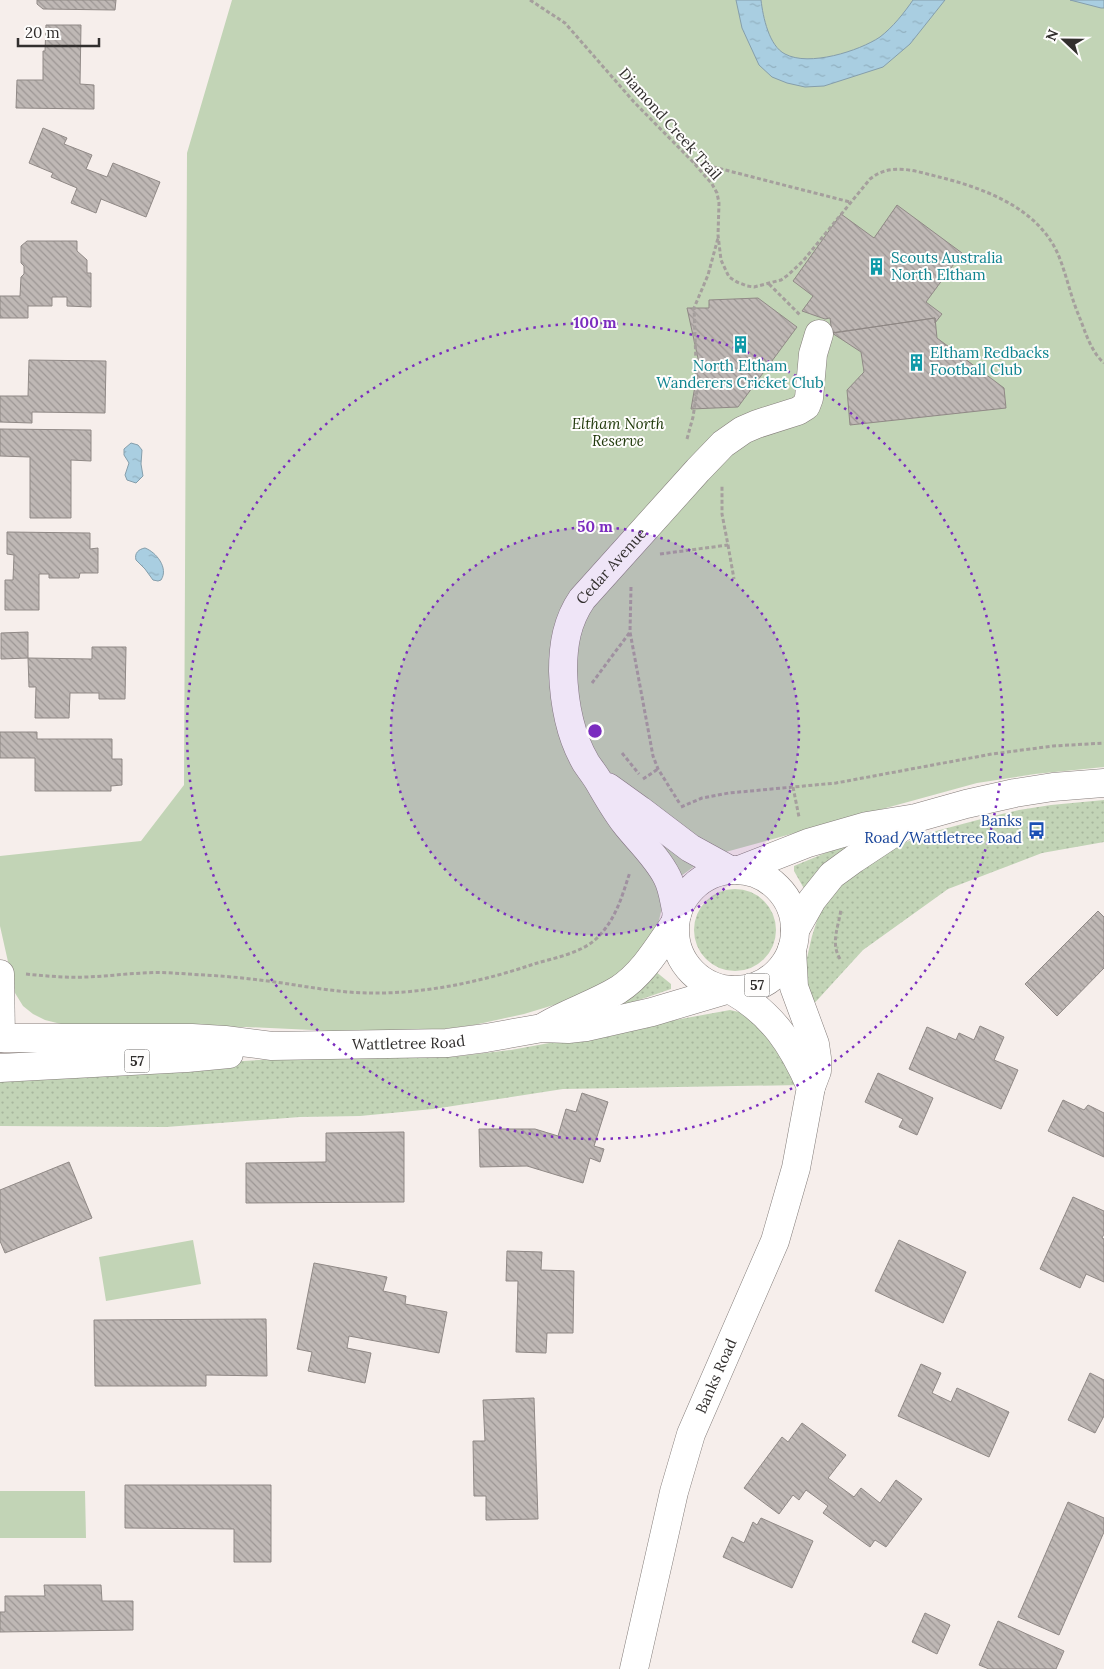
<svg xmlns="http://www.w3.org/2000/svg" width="1104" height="1669" font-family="Lora,serif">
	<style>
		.grass { fill: url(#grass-dots) }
		.park { fill: #c2d4b6 }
		.water { fill: url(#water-ripples); stroke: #859eab }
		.building { fill: url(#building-back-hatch); stroke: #908986 }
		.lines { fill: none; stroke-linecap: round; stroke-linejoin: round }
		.minor-casing { stroke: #847d7a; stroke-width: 29 }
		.major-casing { stroke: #847d7a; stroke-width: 29 }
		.path { stroke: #a59f9d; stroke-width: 3; stroke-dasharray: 4 2.5; stroke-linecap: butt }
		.minor { stroke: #fff; stroke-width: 28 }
		.major { stroke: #fff; stroke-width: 28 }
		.ring { fill: none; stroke: #7b2cbf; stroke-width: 2.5; stroke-dasharray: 2.5 5 }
		.labels { text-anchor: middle; stroke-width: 4; stroke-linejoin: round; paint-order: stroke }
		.shield { fill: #fefdfc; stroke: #6f6d6c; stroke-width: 1 }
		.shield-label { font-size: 14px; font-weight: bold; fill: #322f2e }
		.street-label { font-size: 15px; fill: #322f2e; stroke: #fefdfc }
		.culture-label { font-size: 15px; fill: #0d838f; stroke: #fefdfc; text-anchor: start }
		.park-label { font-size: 15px; font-style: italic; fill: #20390b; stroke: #fefdfc }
		.transit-label { font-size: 15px; fill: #164399; stroke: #fefdfc; text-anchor: end }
		.centre { fill: #7b2cbf; stroke: #fefdfc; stroke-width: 2.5 }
		.ring-label { font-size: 15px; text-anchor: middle; font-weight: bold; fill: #7b2cbf; stroke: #fefdfc; stroke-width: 4; stroke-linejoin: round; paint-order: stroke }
	</style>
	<defs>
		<pattern id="grass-dots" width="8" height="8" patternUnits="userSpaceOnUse" patternTransform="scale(1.25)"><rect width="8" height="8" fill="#c2d4b6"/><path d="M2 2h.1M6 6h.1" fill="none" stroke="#a7b69d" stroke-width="1.8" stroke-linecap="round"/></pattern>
		<pattern id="water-ripples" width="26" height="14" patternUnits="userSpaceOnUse" patternTransform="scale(1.25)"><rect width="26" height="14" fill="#a9cee1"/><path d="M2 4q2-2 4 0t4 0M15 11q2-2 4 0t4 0" fill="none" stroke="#92b1c1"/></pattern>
		<pattern id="building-back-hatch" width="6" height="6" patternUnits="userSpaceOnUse" patternTransform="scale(1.25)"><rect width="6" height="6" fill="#bfb8b5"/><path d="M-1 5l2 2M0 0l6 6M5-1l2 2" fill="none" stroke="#9c9694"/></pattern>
	</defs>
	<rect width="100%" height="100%" fill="#f6eeeb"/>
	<path class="grass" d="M1104,800v42l-62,11 -94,36 -85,61 -53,58 -4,-26v-20l6,-26 9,-28 20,-26 61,-38 23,-10 60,-16 34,-8 32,-5z
		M859,839l-53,53 -12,-21v-5z
		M694 930a41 41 0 1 1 82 0a41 41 0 1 1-82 0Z
		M655,971l16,13v5l-61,21z
		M730,1010l22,5 49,70 -238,4 -130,20 -73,7 -60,1 -134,10 -166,-1v-50l275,-17 177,-2 59,-7z"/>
	<path class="park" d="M232,0h872v767l-69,7 -58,9 -255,70 -23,10 -18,13 -19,32 -4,16 -23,38 -30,21 -38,18 -43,13 -50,11 -45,6 -74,1 -109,-5 -177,-1 -24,-6 -12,-6 -10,-8 -8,-13 -15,-67v-70l141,-15 43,-56 3,-632z
		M193,1240l8,44 -95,17 -7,-44z
		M0,1491h85l1,47h-86z"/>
	<path class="water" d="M736,0h25c2,17 8,46 24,54 24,13 74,-3 95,-17 13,-10 24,-24 33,-37h32l-35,44 -27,23 -59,19 -19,1 -18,-4 -15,-6 -13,-12 -17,-37z
		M1070,0h34v8h-3z
		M131,443l7,2 4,5 -1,14 2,12 -7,7 -9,-3 -2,-5 4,-12 -5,-8v-6z
		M145,548c11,4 24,20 16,32l-3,1 -5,-1 -8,-11 -9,-9c-2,-7 3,-11 9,-12z"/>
	<path class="building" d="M37,0h79l-1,10 -72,-1 -6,-5z
		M46,25h35l-1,59 14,1v24l-78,-1 1,-28h26v-29h2z
		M43,128l24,10 -3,6 28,11 -6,14 21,8 6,-14 47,19 -14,35 -45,-18 -5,14 -25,-10 6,-15 -26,-11 2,-4 -24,-10z
		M897,205l65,48 -36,49 16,12 -7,9v-5l-103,15 -2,-15 -5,1 -23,-8 11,-15 -20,-15 48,-67 33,24z
		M27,241h50v10l10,9v13h4v34l-24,-1v-9h-15v9h-24v12h-28v-22h20l1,-19 3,-3v-8l-3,-3v-17z
		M758,298l39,29 -59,80 -47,2 8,-46 -12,-55h22v-8z
		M935,318l2,20 67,50 2,20 -156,17 -3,-35 17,-18 -3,-20 -29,-19z
		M29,360l77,1 -1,52 -73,-1v11l-32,-1v-26h28z
		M0,429l91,1v31l-20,-1v58h-41v-61l-30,-1z
		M7,532l83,1v16l8,-1v25h-18l-1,5h-30v-4h-10v36h-34v-30h8l1,-25 -7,-1z
		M28,632v26l-27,1v-26z
		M92,647h34l-1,52h-26v-6h-29l-1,25h-34l1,-31h-7l-1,-29 64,1z
		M0,732h37v7h75v20h10v26l-11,1v5h-76v-33h-35z
		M1098,911l6,6v51l-47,48 -32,-32z
		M980,1026l24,11 -10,23 24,10 -17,39 -92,-40 18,-42 29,13 3,-7 15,7z
		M878,1073l55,25 -16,37 -18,-8 4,-8 -38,-17z
		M582,1093l26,9 -14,44 10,3 -4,13 -10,-4 -7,25 -56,-17 -47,1 -1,-38h56l23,7 8,-27 10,3z
		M1063,1100l21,10 4,-5 16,8v44l-56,-26z
		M404,1132v70l-158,1v-40l80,-1v-29z
		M69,1162l23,56 -87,35 -5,-12v-51z
		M1073,1197l31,14v23l-2,4 2,1v43l-18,-8 -6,14 -40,-19z
		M899,1240l67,32 -23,51 -68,-32z
		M507,1251l35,1 -1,18 33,1 -1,62h-26l-1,20 -30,-1 2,-71h-12z
		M314,1263l73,14 -4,14 23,5 -1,8 42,8 -8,41 -90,-17 -2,12 24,5 -6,30 -57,-12 4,-19 -15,-3z
		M266,1319l1,57 -61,-1v11h-111l-1,-66z
		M921,1364l20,9 -9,20 19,9 6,-14 52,24 -20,45 -91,-41z
		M1090,1373l14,7v36l-9,17 -27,-13z
		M534,1398l4,121 -52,1v-24h-12l-1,-55h12l-2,-41z
		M802,1423l44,32 -18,23 26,19 7,-9 19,15 16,-23 26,19 -36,48 -11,-7 -5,7 -47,-34 5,-7 -22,-16 -7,10 -6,-5 -14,19 -35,-26 38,-51 6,5z
		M125,1485h146v77h-37v-33l-109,-1z
		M1068,1502l36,16v14l-45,103 -41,-18z
		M761,1518l52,23 -21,47 -69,-31 9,-20 12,6 9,-21 4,3z
		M44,1585h57l1,16h31v29l-133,2v-20h5v-16h40z
		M925,1613l25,12 -13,29 -25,-12z
		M998,1621l66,30 -8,18h-67l-10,-4z"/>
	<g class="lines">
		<defs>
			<g id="minor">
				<path d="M608,787l32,23 50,38 40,22"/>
				<path id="s1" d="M677,914c-3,-12 -4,-26 -10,-37 -10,-20 -28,-36 -42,-54 -10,-13 -18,-27 -26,-41 -4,-7 -9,-13 -13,-19 -16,-27 -22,-61 -23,-92 0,-27 4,-50 19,-72l116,-129 25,-26 20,-14 14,-6 41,-13 8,-5 3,-8 4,-44 6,-20"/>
				<path d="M0,974l1,64"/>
				<path d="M731,990c42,24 61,54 80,97"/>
				<path id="s2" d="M634,1669l40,-177 17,-58 84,-193 21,-73 15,-81 6,-16v-13l-2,-14 -21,-57 -2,-38"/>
			</g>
			<g id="major">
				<path d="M739,870l69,-27 59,-17 49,-8 50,-14 49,-11 38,-6 51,-4"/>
				<circle cx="735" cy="930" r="60"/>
				<path d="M795,930l17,-30 20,-25 22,-16 56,-37"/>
				<path d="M545,1026c24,-14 50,-22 73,-36 25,-16 41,-44 57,-67"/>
				<path id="s3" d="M0,1038h192l33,2 47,6 175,-3 39,-5 56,-10 26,1 18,-2 66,-15 74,-22"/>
				<path d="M0,1068l187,-10 42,-4"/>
			</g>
		</defs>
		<use href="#minor" class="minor-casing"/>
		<use href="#major" class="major-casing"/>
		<path class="path" d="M530,0l35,23 69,79 59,60 19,22 5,9 2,10 -1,32 3,25 8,17 8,5 10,4 7,1 27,-7 7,-5 15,-14 67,-82c21,-17 45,-8 69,-2 44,11 97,30 118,75 9,20 13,43 22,64 6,15 12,36 25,47
			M694,162l156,40
			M769,284l32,32
			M687,439l6,-22 4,-26 -3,-83 14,-33 10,-37
			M728,545l6,34
			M660,554l68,-9 -6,-31v-29
			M631,587l-1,45 23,124 5,13 22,35
			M592,683l38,-51
			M622,753l17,21
			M643,779l15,-10
			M793,787l6,30
			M681,807l21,-9 27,-5 107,-10 156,-29 61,-8 51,-3
			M840,959c-10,-17 -1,-33 1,-50
			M26,974c20,2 40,4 60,3 29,-1 58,-6 87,-4 28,2 58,3 86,7 37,4 75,13 112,13 54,1 113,-12 163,-29 20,-6 47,-11 62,-25 20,-19 26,-43 34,-67"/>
		<use href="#minor" class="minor"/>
		<use href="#major" class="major"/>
	</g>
	<circle cx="595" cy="731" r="204" fill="#7b2cbf" fill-opacity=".12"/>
	<g class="ring">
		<circle cx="595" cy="731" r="204"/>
		<circle cx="595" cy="731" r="408"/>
	</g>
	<defs>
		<symbol id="building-bare" viewBox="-9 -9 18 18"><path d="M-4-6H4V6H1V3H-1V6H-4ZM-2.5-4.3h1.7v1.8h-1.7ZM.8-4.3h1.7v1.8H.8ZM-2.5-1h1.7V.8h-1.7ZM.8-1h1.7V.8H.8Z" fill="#0f9aa8" stroke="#fefdfc" stroke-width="2.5" paint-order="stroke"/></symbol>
		<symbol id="bus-bare" viewBox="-9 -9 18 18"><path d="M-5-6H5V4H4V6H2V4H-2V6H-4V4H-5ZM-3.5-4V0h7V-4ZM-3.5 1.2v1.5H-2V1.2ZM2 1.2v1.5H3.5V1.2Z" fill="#1a4fb4" stroke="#fefdfc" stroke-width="2.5" paint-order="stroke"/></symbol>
	</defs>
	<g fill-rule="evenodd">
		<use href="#building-bare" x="864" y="254" width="25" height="25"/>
		<use href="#building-bare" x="728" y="332" width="25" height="25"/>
		<use href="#building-bare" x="904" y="350" width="25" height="25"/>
		<use href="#bus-bare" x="1024" y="818" width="25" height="25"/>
	</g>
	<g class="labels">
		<g class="shield">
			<rect x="744.5" y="973.5" width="25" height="23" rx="4"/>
			<rect x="124.5" y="1049.5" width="25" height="23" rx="4"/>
		</g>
		<g class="shield-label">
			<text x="757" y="990">57</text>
			<text x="137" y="1066">57</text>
		</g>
		<g class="street-label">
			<text transform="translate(670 124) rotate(48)" y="5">Diamond Creek Trail</text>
			<text dy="5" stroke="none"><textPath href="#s1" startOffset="394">Cedar Avenue</textPath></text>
			<text dy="5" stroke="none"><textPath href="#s3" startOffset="409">Wattletree Road</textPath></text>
			<text dy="5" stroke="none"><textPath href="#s2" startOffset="305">Banks Road</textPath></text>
		</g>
		<g class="culture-label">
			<text x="891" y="263">Scouts Australia<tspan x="891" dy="17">North Eltham</tspan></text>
			<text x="930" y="358">Eltham Redbacks<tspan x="930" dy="17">Football Club</tspan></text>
			<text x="740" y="371" text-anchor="middle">North Eltham<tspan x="740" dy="17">Wanderers Cricket Club</tspan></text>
		</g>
		<g class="park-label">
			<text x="618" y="429">Eltham North<tspan x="618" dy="17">Reserve</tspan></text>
		</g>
		<g class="transit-label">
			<text x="1022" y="826">Banks<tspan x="1022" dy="17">Road/Wattletree Road</tspan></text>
		</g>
	</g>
	<circle cx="595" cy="731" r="8" class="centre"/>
	<g class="ring-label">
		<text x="595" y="328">100 m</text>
		<text x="595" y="532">50 m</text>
	</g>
	<g transform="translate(1064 40) rotate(292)" stroke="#fefdfc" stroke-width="4" paint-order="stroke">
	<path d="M0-4L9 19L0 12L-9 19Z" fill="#322f2e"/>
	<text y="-8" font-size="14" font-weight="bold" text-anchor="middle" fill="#322f2e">N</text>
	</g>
	<path d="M18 38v8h81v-8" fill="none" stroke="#322f2e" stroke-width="2.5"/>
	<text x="25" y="38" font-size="15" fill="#322f2e" stroke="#fefdfc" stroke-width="4" paint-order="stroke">20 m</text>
</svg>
